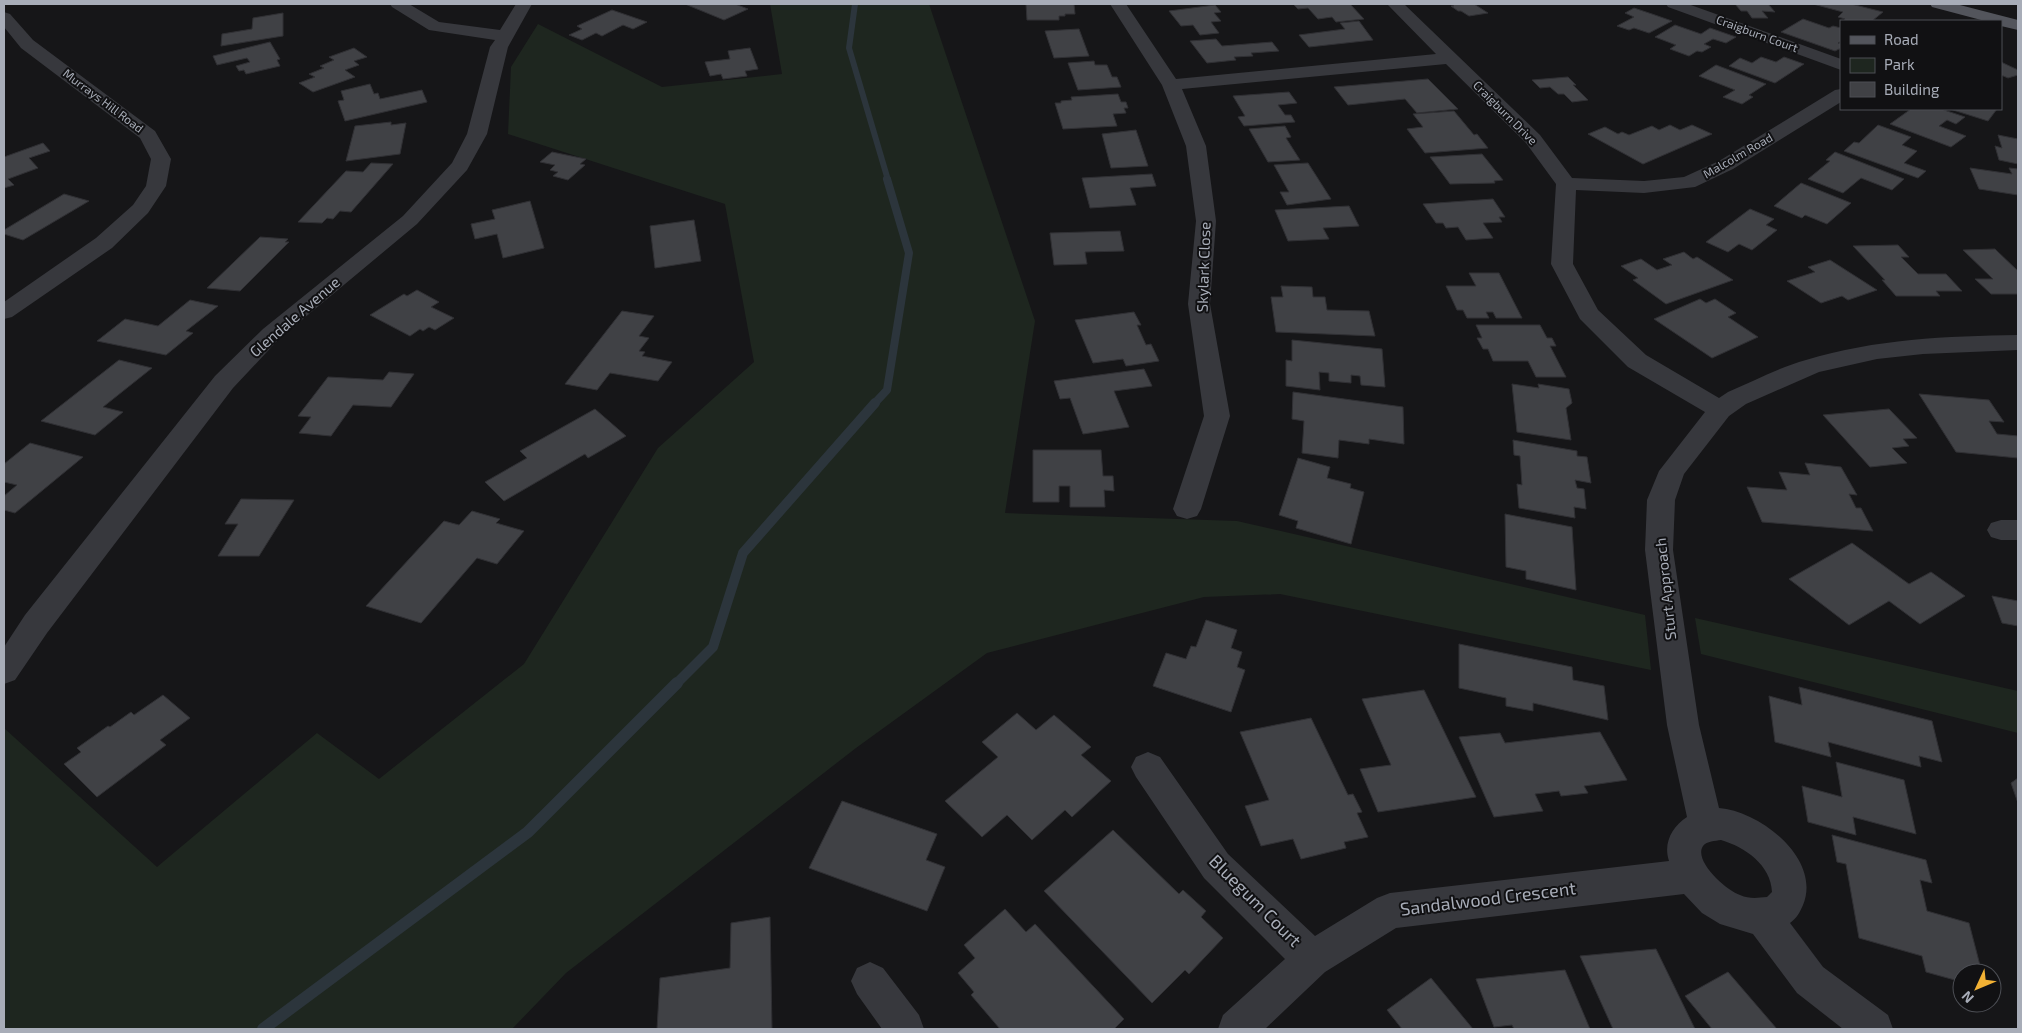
<svg xmlns="http://www.w3.org/2000/svg" width="2022" height="1033" font-family="'Exo 2',sans-serif">
	<style>
		.green { fill: #1e261f }
		.lines { fill: none; stroke-linecap: round; stroke-linejoin: round }
		.stream-far3 { stroke: #2c353c; stroke-width: 6 }
		.stream-far2 { stroke: #2c353c; stroke-width: 8 }
		.stream-far1 { stroke: #2c353c; stroke-width: 10 }
		.stream { stroke: #2c353c; stroke-width: 12 }
		.building { fill: #404145; stroke: #303034 }
		.minor { fill: #37383d; fill-rule: evenodd }
		.major { fill: #53555c; fill-rule: evenodd }
		.labels { text-anchor: middle; stroke-width: 4; stroke-linejoin: round; paint-order: stroke }
		.far-street-label { font-size: 12px; fill: #a8adb8; stroke: #111113 }
		.street-label { font-size: 15px; fill: #a8adb8; stroke: #111113 }
		.near-street-label { font-size: 18px; fill: #a8adb8; stroke: #111113 }
	</style>
	<rect width="100%" height="100%" fill="#161618"/>
	<path class="green" d="M770,4h159l106,317 -30,192 232,8 408,94 6,55 -371,-76 -76,3 -217,56 -131,95 -290,225 -54,56h-508v-301l153,139 160,-134 62,46 145,-115 134,-216 96,-86 -29,-158 -217,-70 3,-67 27,-43 124,63 120,-13z
		M1695,618l323,73v42l-317,-79z"/>
	<g class="lines">
		<path class="stream-far3" d="M855,4l-6,44 39,132"/>
		<path class="stream-far2" d="M874,404l13,-14 22,-137 -22,-74"/>
		<path class="stream-far1" d="M676,684l37,-37 30,-94 132,-150"/>
		<path class="stream" d="M263,1029l265,-197 149,-149"/>
	</g>
	<path class="building" d="M685,4h50l13,5 -24,11z
		M1026,4h48l1,10h-10v2h-6v4h-32z
		M1293,4h57l14,15 -28,3 -4,-5 -14,2 -10,-11 -10,1z
		M1451,4h23l14,9 -19,3 -8,-5h-3l-7,-5h3z
		M1735,4h33l7,8 -13,-1 6,7h-16l-5,-7h-6z
		M1813,4h38l32,8 -11,9h-28l1,-2 -7,-2 5,-5z
		M1215,5l6,7 -7,1 7,8 -10,1 8,11 -19,2 -7,-10 -12,1 -12,-15z
		M1634,8l18,6 20,7 -23,12 -15,-5 -5,2 -12,-4 17,-9 -9,-4z
		M612,10l35,12 -14,7 -10,-4 -21,11 -6,-3 -14,7 -13,-5 13,-6 -5,-3z
		M283,13v23l-62,10 1,-12 30,-5 1,-11z
		M1803,19l26,9 4,-2 8,2v13l-3,2 3,1v4l-6,3 -54,-19z
		M1359,21l14,19 -64,7 -10,-12 46,-6 -5,-6z
		M1675,25l26,9 9,-6 26,9 -10,6 -13,-4 -9,5 7,3 -9,5 -5,-1 -8,5 -19,-7 6,-4 -21,-8z
		M1079,29l10,27 -35,2 -9,-27z
		M1216,39l6,7 50,-4 7,9 -28,2 2,3 -19,1 2,3 -29,3 -17,-22z
		M270,42l10,17 -3,1 3,6 -34,8 -2,-4 -5,1 -3,-5 14,-4 -3,-4 -30,7 -4,-9z
		M354,48l13,9 -13,4 5,4 -14,5 10,7 -42,15 -14,-9 16,-6 -6,-3 15,-6 -4,-2 14,-6 -5,-3z
		M750,48l8,21 -13,2 2,5 -24,3 -2,-5 -11,2 -5,-14 25,-3 -2,-8z
		M1761,57l15,5 8,-5 20,7 -29,19 -46,-17 11,-8 12,5z
		M1094,61l1,4h12l5,12h5l4,10 -43,3 -10,-27z
		M2001,62l17,8v5l-10,3 -7,-3z
		M1716,65l50,19 -17,11 4,2 -11,7 -19,-7 12,-7 -36,-14z
		M1568,77l8,8h-3l15,15 -16,2 -8,-8h-6l-8,-7 -10,1 -8,-8z
		M1428,79l30,30 -41,4 -12,-14 -57,6 -14,-18z
		M370,84l4,10 4,-1 2,6 42,-9 5,12 -82,19 -7,-20 6,-1 -3,-9z
		M1289,92l8,11 -19,2 7,10h6l4,7 -51,4 -6,-9 7,-1 -12,-20z
		M1118,94l3,8h5l2,6h-4l2,5 -13,1 4,12 -54,3 -8,-26h6v-2l11,-1 -1,-3z
		M1911,109h30l24,8 -9,7 -9,-4 -8,6 27,10 -15,11 -61,-23z
		M1950,109h47l-9,12z
		M1454,111l20,24 3,-1 11,14 -63,5 -18,-24 16,-2 -10,-13z
		M391,122v3l15,-2 -6,31 -54,7 9,-35z
		M1670,125l10,5 12,-5 20,9 -69,30 -55,-30 17,-7 13,7 4,-2 7,3 23,-9 7,4z
		M1878,125l33,12 -9,8 15,6 -13,12 22,8 -8,7 -74,-27 10,-9 5,1z
		M1285,126l6,11 -5,1 14,22 -32,2 -19,-33z
		M1136,130l12,36 -37,2 -9,-34z
		M1998,135l20,4v25l-19,-4 -4,-14 7,2z
		M43,143l7,8 -21,7 9,10 -30,11 6,6 -10,3v-31z
		M552,152l34,7 -6,5 5,1 -17,15 -15,-4 5,-4 -8,-2 5,-5 -15,-3z
		M1835,152l69,27 -12,11 -31,-12 -18,15 -35,-14 22,-18 -4,-1z
		M1482,154l21,26 -9,1 1,2 -45,1 -20,-27z
		M371,163l22,1 -42,48 -11,-1 -7,8 -6,-1 -5,5 -24,-1 48,-51 17,1z
		M1308,163l23,36 -44,6 -7,-13h9l-15,-27z
		M1970,168l42,6 -3,-6 9,1v26l-39,-6z
		M1152,174l4,12 -26,2 6,17 -46,3 -8,-30z
		M1801,183l50,20 -24,21 -22,-9 -3,3 -28,-12z
		M64,194l25,7 -66,39 -19,-6v-4z
		M1493,199l12,18h-6l3,5 -19,1 10,15 -27,2 -8,-13 -12,1 -3,-5h-7l-13,-19z
		M530,201l14,47 -41,10 -6,-24 -22,5 -4,-15 24,-5 -3,-9z
		M1349,206l10,20 -36,2 6,11 -41,2 -13,-31z
		M1750,209l24,10 -8,6 11,5 -25,20 -13,-6 -11,8 -22,-10z
		M694,220l7,41 -46,7 -5,-42z
		M1120,231l4,20 -39,1 2,12 -33,1 -4,-32z
		M260,237l28,2 -3,3h4l-49,49 -33,-3z
		M1898,245l11,12h-8l17,17h28l16,17h-26l4,5h-44l-14,-16h3l-32,-34z
		M1995,249l23,22v23h-27l-16,-15h18l-30,-29z
		M1684,252l9,7 4,-2 36,23 -67,24 -33,-24 5,-2 -17,-12 20,-7 16,11 15,-5 -9,-6z
		M1830,260l47,30 -29,10 -6,-4 -21,7 -34,-22 28,-9 -7,-5z
		M1469,273h30l23,45h-26l-3,-6h-7l3,6h-22l-4,-8h-6l-11,-24h30z
		M1281,286l31,1 1,10h12l2,13 42,1 6,25 -99,-4 -5,-35h12z
		M417,290l22,12 -8,5 23,11 -19,12 -6,-3 -6,4 -3,-2 -10,7 -40,-21 34,-21 3,2z
		M1700,299l6,4 9,-4 21,14 -8,4 30,20 -46,21 -58,-39z
		M190,300l28,6 -32,25 7,2 -27,22 -69,-14 28,-22 33,7z
		M622,311l32,5 -15,20 10,2 -10,13 6,1 -3,4 30,6 -14,19 -48,-8 -13,17 -32,-6z
		M1134,312l7,13h-4l9,20 5,-1 8,17 -33,5 -3,-7 -30,4 -18,-43z
		M1476,325h64l7,13h5l4,8h-6l16,31h-30l-8,-16h-35l-5,-12h-5l-6,-11h5z
		M1292,340l90,9 3,38 -24,-2 -1,-9 -9,-1v8l-22,-2v-8l-10,-1 1,18 -34,-4v-26l6,1z
		M119,360l33,8 -49,39 20,5 -28,23 -54,-14z
		M1144,369l8,17 -38,5 15,36 -46,7 -13,-36 -10,1 -6,-18z
		M389,372l25,2 -23,33 -38,-2 -22,31 -32,-3 12,-16 -13,-1 30,-39 55,3z
		M1512,384l27,4 -1,-4 31,5 3,14 -6,5 5,32 -54,-8z
		M1293,392l110,15 1,37 -35,-5v5l-30,-4 -1,18 -36,-5 2,-32 -12,-2z
		M1919,394l70,6 15,22 -15,-1 8,13 21,2v22l-62,-6z
		M595,409l31,27 -38,22 -3,-4 -81,47 -19,-19 42,-24 -7,-7z
		M1889,409l28,29 -14,1 6,7 -17,2 15,15 -37,4 -47,-52z
		M1513,440l64,11v5l10,1 4,26 -16,-3 2,8 7,1 2,20 -12,-2 1,11 -56,-10 -2,-24 5,1 -2,-29 -6,-1z
		M30,443l53,14 -68,56 -11,-3v-14l13,-11 -13,-3v-18z
		M1033,450h68l2,26h10l1,15 -10,-1 1,17h-35v-21h-11v16h-26z
		M1298,458l32,9 -3,11 24,6 -1,4 14,4 -13,52 -55,-16 2,-7 -19,-6z
		M1805,463l36,4 16,28 -8,-1 7,14h5l12,23 -111,-9 -15,-35 40,3 -8,-18 31,3z
		M241,499l53,1 -35,56h-41l20,-32h-13z
		M472,511l28,8 -4,4 28,8 -27,33 -20,-6 -56,65 -55,-17 78,-85 15,4z
		M1505,514l67,13 4,63 -50,-11v-8l-20,-4z
		M1852,543l57,41 22,-12 34,24 -45,28 -31,-23 -40,24 -60,-46z
		M1992,596l26,5v25l-16,-3z
		M1206,620l31,10 -6,18 11,4 -5,15 8,3 -14,42 -78,-26 13,-33 20,6 5,-13 5,1z
		M1459,644l113,23 1,13 31,6 4,34 -75,-17v8l-27,-5v-8l-47,-10z
		M1799,687l133,34 10,41 -23,-6 2,11 -93,-25 3,15 -56,-15 -6,-46 33,9z
		M1424,690l52,107 -98,15 -18,-43 31,-4 -29,-66z
		M163,695l27,23 -30,22 6,5 -69,52 -33,-33 17,-12 -4,-4 31,-22 2,1 21,-15 3,3z
		M1017,713l19,17 18,-15 37,32 -10,8 30,26 -39,36 -7,-7 -33,30 -25,-25 -25,22 -37,-36 53,-44 -16,-15z
		M1311,718l37,77 5,-1 9,18 -5,1 11,24 -24,5 2,6 -45,11 -8,-20 -32,7 -16,-40 24,-6 -29,-68z
		M1600,732l27,48 -43,6 4,7 -27,3 -2,-5 -24,3 8,17 -49,6 -35,-80 41,-4 5,10z
		M1836,762l68,18 12,54 -63,-17 3,18 -48,-13 -6,-36 40,11z
		M2018,778v25l-7,-20z
		M842,801l95,33 -11,26 19,7 -18,44 -118,-43z
		M1113,830l66,64 4,-4 23,21 -5,6 22,21 -34,36 -4,-4 -33,33 -108,-112z
		M1832,835l94,25 6,23 -12,-3 7,31 42,12 13,50h-20v9l-36,-10 -4,-16 -63,-18 -13,-74 -9,-2z
		M1005,909l21,23 9,-8 89,95 -10,10h-114l-29,-34 3,-3 -16,-19 17,-15 -11,-13z
		M770,917l2,112h-115l3,-51 70,-10 1,-45z
		M1656,949l39,80h-82l-33,-73z
		M1565,970l25,59h-76l-2,-4 -18,2 -18,-48z
		M1728,972l49,57h-65l-27,-33z
		M1431,978l42,51h-71l-15,-19z"/>
	<g class="lines">
		<path class="minor" d="M390,4h19l30,18 61,8 16,-26h16l-24,43 -21,87 -20,36 -50,54 -138,115 -46,49 -186,245 -32,47 -11,4v-37l21,-32 190,-239 48,-47 140,-113 49,-53 15,-29 23,-87 5,-7 -66,-10 -37,-23z
			M1110,4h16l50,75 260,-25 -49,-50h17l136,131 32,43 72,3 40,-4 35,-16 116,-71 6,-1v13l-108,67 -38,18 -51,6 -68,-3 -3,74 25,46 48,45 73,43 9,-6c26,-11 52,-25 78,-32 69,-21 141,-24 212,-25v15l-95,4 -46,5 -58,13 -73,32 -17,12 -45,58 -9,26 -2,50 26,175 20,83c41,3 103,51 84,97 -3,7 -6,13 -13,18l33,44 65,48 5,14h-50l-46,-36 -44,-59 -33,-10 -18,-11 -18,-19 -288,34 -71,44 -60,57h-47l5,-14 62,-56 -81,-81 -68,-101 -5,-10 5,-10 12,-5 12,5 68,97 87,82 62,-38 13,-5 279,-32c-6,-18 3,-34 18,-44l-20,-92 -22,-175 2,-50 12,-29 46,-59 -77,-45 -48,-48 -29,-55 5,-80 -30,-41 -80,-79 -264,25 24,57 10,75 -6,83 20,112 -29,93 -4,7 -10,3 -10,-3 -4,-7 31,-93 -16,-112 8,-83 -10,-75 -24,-61zM1721,840c24,7 50,25 51,52l-5,5c-10,1 -18,2 -27,-2 -13,-4 -47,-34 -37,-49 4,-5 12,-5 18,-6z
			M1666,4h22l153,55v11l-173,-63z
			M4,12l6,2 23,26 122,91 16,28 -5,27 -18,27 -36,35 -100,69 -8,2v-17l92,-64 37,-33 13,-19 5,-27 -11,-21 -119,-90 -17,-21z
			M2001,520h17v20h-17l-10,-3 -4,-7 4,-7z
			M870,962l13,6 36,47 5,14h-42l-25,-35 -6,-13 6,-13z"/>
		<path class="major" d="M1930,4h26l62,16v10l-17,-4v-5h-16l-53,-14z"/>
	</g>
	<g class="labels">
		<g class="far-street-label">
			<text transform="translate(1757 34) rotate(20)" y="4">Craigburn Court</text>
			<text transform="translate(103 101) rotate(37)" y="4">Murrays Hill Road</text>
			<text transform="translate(1505 113) rotate(45)" y="4">Craigburn Drive</text>
			<text transform="translate(1738 156) rotate(-30)" y="4">Malcolm Road</text>
		</g>
		<g class="street-label">
			<text transform="translate(1204 267) rotate(-88)" y="5">Skylark Close</text>
			<text transform="translate(295 317) rotate(-41)" y="5">Glendale Avenue</text>
			<text transform="translate(1666 589) rotate(-96)" y="5">Sturt Approach</text>
		</g>
		<g class="near-street-label">
			<text transform="translate(1488 899) rotate(-7)" y="6">Sandalwood Crescent</text>
			<text transform="translate(1255 901) rotate(45)" y="6">Bluegum Court</text>
		</g>
	</g>
	<rect width="2022" height="1033" fill="none" stroke="#a8adb8" stroke-width="10"/>
	<rect x="1840" y="20" width="162" height="90" fill="#111113" stroke="#4d4f55"/>
	<rect x="1850" y="36" width="25" height="8" fill="#53555c" stroke="#4d4f55"/>
	<text x="1884" y="45" font-size="15" fill="#a8adb8">Road</text>
	<rect x="1850" y="58" width="25" height="15" fill="#1e261f" stroke="#4d4f55"/>
	<text x="1884" y="70" font-size="15" fill="#a8adb8">Park</text>
	<rect x="1850" y="82" width="25" height="15" fill="#404145" stroke="#4d4f55"/>
	<text x="1884" y="95" font-size="15" fill="#a8adb8">Building</text>
	<g transform="translate(1977 988) rotate(226)"><circle r="24" fill="#111113" stroke="#4d4f55"/>
	<path d="M0-4L9 19L0 12L-9 19Z" fill="#f2b134"/>
	<text y="-8" font-size="14" font-weight="bold" text-anchor="middle" fill="#a8adb8">N</text>
	</g>
</svg>
